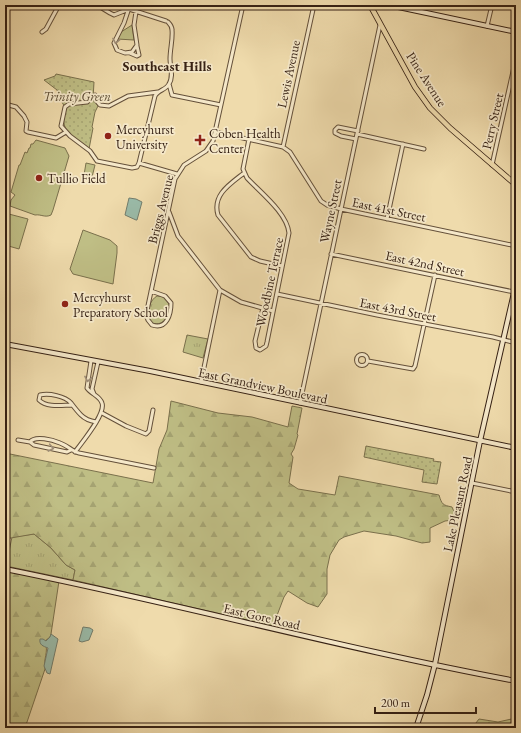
<svg xmlns="http://www.w3.org/2000/svg" width="521" height="733" font-family="'EB Garamond',serif">
	<style>
		.grass { fill: url(#grass-tufts); stroke: #7a704c }
		.forest { fill: url(#forest-firs); stroke: #7a704c }
		.park { fill: url(#park-dots); stroke: #7a704c }
		.garden { fill: #bfbe85; stroke: #7a704c }
		.water { fill: #9abba9; stroke: #727d6d }
		.lines { fill: none; stroke-linecap: round; stroke-linejoin: round }
		.street-casing { stroke: #64503a; stroke-width: 5 }
		.secondary-casing { stroke: #362114; stroke-width: 6 }
		.primary-casing { stroke: #362114; stroke-width: 6 }
		.street { stroke: #f5e8c9; stroke-width: 3 }
		.secondary { stroke: #f5e8c9; stroke-width: 4 }
		.primary { stroke: #efdbac; stroke-width: 4.5 }
		.oneway { stroke: #9f8e78 }
		.poi-dot { fill: #8f2418; stroke: #f5e8c9; stroke-width: 1.5 }
		.labels { text-anchor: middle; stroke-width: 3.5; stroke-linejoin: round; paint-order: stroke }
		.street-label { font-size: 13px; fill: #362114; stroke: #f5e8c9 }
		.park-label { font-size: 13px; font-style: italic; fill: #584830; stroke: #f5e8c9 }
		.poi-label { font-size: 13px; fill: #362114; stroke: #f5e8c9; text-anchor: start }
		.neighbourhood-label { font-size: 14px; font-weight: bold; fill: #362114; stroke: #f5e8c9 }
	</style>
	<defs>
		<pattern id="grass-tufts" width="24" height="20" patternUnits="userSpaceOnUse"><rect width="24" height="20" fill="#bfbe85"/><path d="M3 7l-1-3M5 7V3M7 7l1-3M15 17l-1-3M17 17v-4M19 17l1-3" fill="none" stroke="#a5a372"/></pattern>
		<pattern id="forest-firs" width="22" height="20" patternUnits="userSpaceOnUse"><rect width="22" height="20" fill="#bfbe85"/><path d="M5 1l3.5 6h-7zM16 11l3.5 6h-7z" fill="#a5a372"/></pattern>
		<pattern id="park-dots" width="8" height="8" patternUnits="userSpaceOnUse"><rect width="8" height="8" fill="#bfbe85"/><path d="M2 2h.1M6 6h.1" fill="none" stroke="#a5a372" stroke-width="1.8" stroke-linecap="round"/></pattern>
	</defs>
	<rect width="100%" height="100%" fill="#efdbac"/>
	<filter id="stains"><feTurbulence type="fractalNoise" baseFrequency=".005" numOctaves="4"/><feColorMatrix values="0 0 0 0 .2 0 0 0 0 .09 0 0 0 0 .02 0 0 0 .5 -.17"/></filter>
	<radialGradient id="worn" r=".72"><stop offset=".6" stop-color="#630" stop-opacity="0"/><stop offset="1" stop-color="#630" stop-opacity=".3"/></radialGradient>
	<path class="grass" d="M132,25l2,15 -17,-1 4,-7z
		M86,163l9,2 -3,12 -8,-2z
		M157,296l8,1 4,7c-1,10 -3,23 -17,19l-4,-6c0,-8 2,-17 9,-21z
		M187,335l21,4 -5,19 -20,-6z
		M34,534l17,14 15,17 9,5 -2,10 -67,-14 6,-29z"/>
	<path class="forest" d="M171,401l47,12 34,4 36,10 4,-21 10,2 -5,26 1,1 -4,14 -3,5 2,3 -4,26 9,6 37,6 4,-19 100,19c3,10 4,10 13,12l3,7 -2,6 -8,1 -15,7v14l-8,1 -26,-7 -32,-5 -20,6 -5,3 -9,15 -3,14v25l-9,13 -11,-4 -19,-12 -4,6 -11,29 -200,-46 2,-10 -9,-5 -15,-17 -17,-14 -29,5v-84l5,-1 143,29 6,-34 8,-19z
		M5,570l54,11 -8,53 -1,3 -5,4c4,12 -2,17 0,28l-20,59h-20z
		M516,718v10h-44l7,-9 19,3z"/>
	<path class="park" d="M56,74l38,8 -1,17 5,7 -3,6 -3,15 1,1 -4,21c-17,-11 -31,-19 -23,-41l-3,-4 -6,-14 -13,-10 11,-4z
		M366,446l68,13 -1,2 8,1 -4,22 -15,-2 2,-12 -60,-13z"/>
	<path class="garden" d="M36,140l29,8 4,8 -16,54 -2,5c-6,3 -10,-1 -16,0l-25,-9 1,-6 4,-5 -4,-3 8,-27h1l5,-13 2,1 2,-5h1l1,-4h2z
		M5,213l23,6 -9,30 -14,-4z
		M83,230l27,10 7,6v7l-4,31 -40,-10 -3,-5z"/>
	<path class="water" d="M129,198l7,1 6,3 -5,18h-1l-11,-5z
		M83,627l7,1 3,2 -4,10 -7,2 -3,-1z
		M51,634l7,5 -8,35 -3,-1 -3,-7 4,-18c-5,-2 -9,-3 -8,-9h3l3,2 4,-4z"/>
	<g class="lines">
		<defs>
			<path id="street" d="M97,5l13,8 4,2 15,-6 37,12
				M130,5l-6,18 -10,20 3,7 8,3 7,-1 5,-7 -3,-20 3,-20
				M487,26l5,-21
				M42,32l4,-3 13,-24
				M130,53l7,3 2,-1 -2,-9
				M169,84l3,11 49,10
				M158,92l-30,4 -19,10 -9,-1 -5,-6v-4l-8,7 -18,2 -4,3 -4,19 9,10 20,15 7,10 35,7 5,-1 2,-4 16,-67c3,-6 11,-6 14,-12 5,-8 1,-17 1,-25 0,-10 3,-20 2,-29 0,-4 -2,-6 -4,-8
				M5,104l11,3 8,9 3,6 -1,9 2,1 28,6 10,-6
				M216,132l67,15 7,5 31,49 6,4 14,4 175,37
				M357,134l67,15
				M249,139l-6,30 4,9c14,15 40,35 42,55l-22,109 -1,4 -6,4 -4,-2 -1,-7 8,-33
				M356,139l-15,-3 -6,-3v-3l3,-3 20,4
				M283,147l31,-142
				M139,163l38,11
				M492,165l24,-107
				M244,173c-14,11 -32,22 -26,42l33,42 9,4 22,5
				M169,212l9,24 42,54 21,12 32,9
				M387,219l16,-75
				M331,254l183,38
				M151,291l14,5 6,7c0,11 -4,27 -19,22l-4,-5 -2,-5 29,-136 9,-14 22,-14 7,-10 30,-136
				M277,294l100,21 116,22 23,6
				M356.5 360a5.5 5.5 0 1 1 11 0a5.5 5.5 0 1 1-11 0Z
				M368,361l45,8 2,-3 20,-91
				M201,382l19,-92
				M94,394l-2,-5 6,-27
				M300,403l80,-378
				M72,405c-9,0 -25,3 -33,-5l1,-5c9,-2 25,1 31,8 3,4 6,8 10,12 4,4 9,6 15,7
				M102,413l24,13 20,8 3,-3 4,-21
				M18,440l12,2
				M71,450l-4,2 -33,-7 -4,-3c5,-7 23,-2 30,1 8,3 12,8 19,10l75,15
				M75,452c7,-10 31,-38 27,-49 -2,-7 -11,-9 -15,-15l4,-27
				M472,483l44,9"/>
			<path id="secondary" d="M389,5l127,27
				M5,344l145,27 366,77
				M5,569c171,34 339,80 511,112
				M416,728l11,-33 8,-31 45,-223 36,-157"/>
			<path id="primary" d="M370,5l45,82 15,21 20,20 66,57"/>
		</defs>
		<use href="#street" class="street-casing"/>
		<use href="#secondary" class="secondary-casing"/>
		<use href="#primary" class="primary-casing"/>
		<use href="#street" class="street"/>
		<use href="#secondary" class="secondary"/>
		<use href="#primary" class="primary"/>
	</g>
	<defs><path id="oneway-chevron" d="M-2-3.5L2.5 0L-2 3.5" fill="none" stroke-width="1.6" stroke-linecap="round" stroke-linejoin="round"/></defs>
	<g class="oneway">
		<use href="#oneway-chevron" transform="translate(116 41) rotate(101)"/>
		<use href="#oneway-chevron" transform="translate(88 379) rotate(100)"/>
		<use href="#oneway-chevron" transform="translate(51 448) rotate(11)"/>
	</g>
	<g class="poi-dot">
		<circle cx="108" cy="136" r="4"/>
		<path d="M198 134h4v4h4v4h-4v4h-4v-4h-4v-4h4z"/>
		<circle cx="39" cy="178" r="4"/>
		<circle cx="65" cy="304" r="4"/>
	</g>
	<g class="labels">
		<g class="street-label">
			<text transform="translate(288 74) rotate(-78)" y="5">Lewis Avenue</text>
			<text transform="translate(427 79) rotate(57)" y="5">Pine Avenue</text>
			<text transform="translate(492 121) rotate(-77)" y="5">Perry Street</text>
			<text transform="translate(160 209) rotate(-76)" y="5">Briggs Avenue</text>
			<text transform="translate(389 209) rotate(12)" y="5">East 41st Street</text>
			<text transform="translate(330 211) rotate(-78)" y="5">Wayne Street</text>
			<text transform="translate(425 263) rotate(12)" y="5">East 42nd Street</text>
			<text transform="translate(269 282) rotate(-78)" y="5">Woodbine Terrace</text>
			<text transform="translate(398 309) rotate(11)" y="5">East 43rd Street</text>
			<text transform="translate(263 385) rotate(12)" y="5">East Grandview Boulevard</text>
			<text transform="translate(457 504) rotate(-78)" y="5">Lake Pleasant Road</text>
			<text transform="translate(262 616) rotate(13)" y="5">East Gore Road</text>
		</g>
		<g class="park-label">
			<text x="77" y="101">Trinity Green</text>
		</g>
		<g class="poi-label">
			<text x="116" y="134">Mercyhurst<tspan x="116" dy="15">University</tspan></text>
			<text x="209" y="138">Coben Health<tspan x="209" dy="15">Center</tspan></text>
			<text x="47" y="183">Tullio Field</text>
			<text x="73" y="302">Mercyhurst<tspan x="73" dy="15">Preparatory School</tspan></text>
		</g>
		<g class="neighbourhood-label">
			<text x="167" y="71">Southeast Hills</text>
		</g>
	</g>
	<rect width="521" height="733" fill="none" stroke="#efdbac" stroke-width="20"/>
	<rect x="6" y="6" width="509" height="721" fill="none" stroke="#362114" stroke-width="2"/>
	<rect x="10" y="10" width="501" height="713" fill="none" stroke="#362114"/>
	<path d="M375 707v6h101v-6" fill="none" stroke="#362114" stroke-width="2"/>
	<text x="381" y="707" font-size="12" fill="#362114" stroke="#f5e8c9" stroke-width="3" paint-order="stroke">200 m</text>
	<rect width="100%" height="100%" filter="url(#stains)"/>
	<rect width="100%" height="100%" fill="url(#worn)"/>
</svg>
